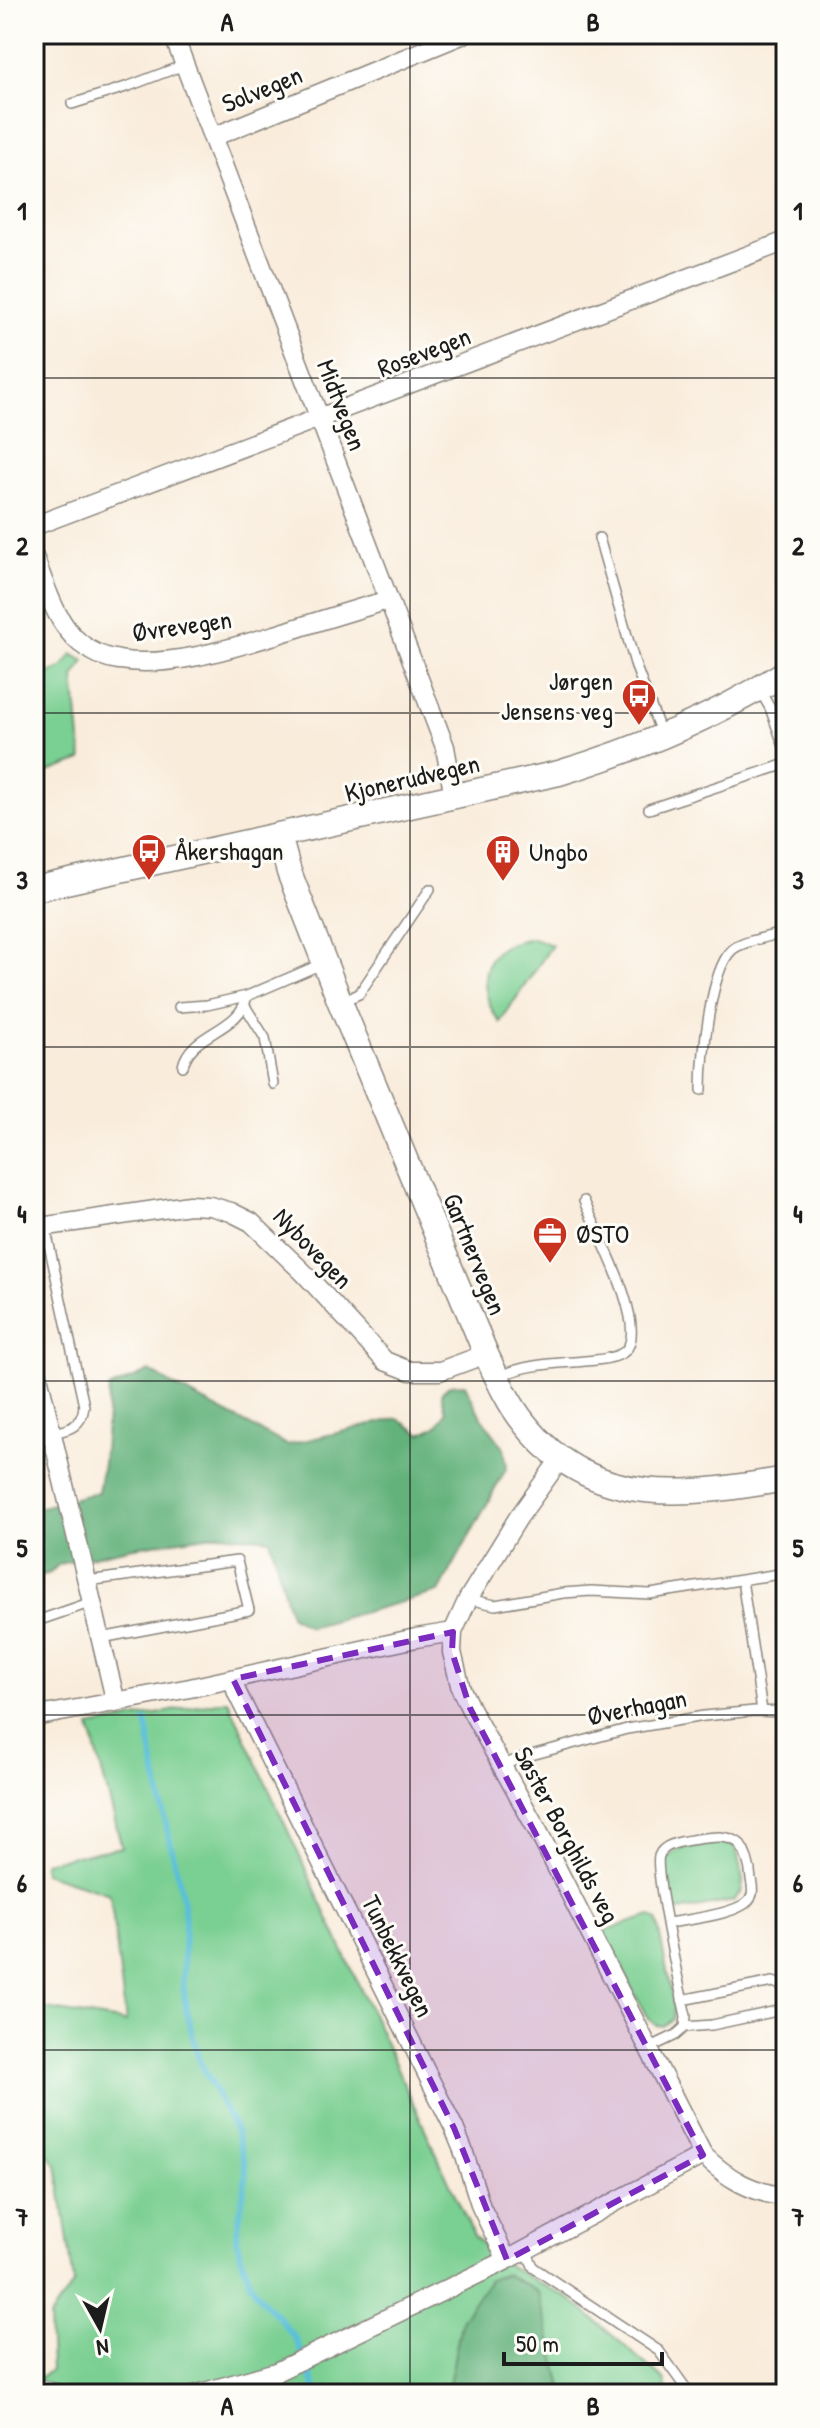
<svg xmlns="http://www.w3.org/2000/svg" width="820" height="2428" font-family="'Patrick Hand',sans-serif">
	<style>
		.green { fill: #7acf92; stroke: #4b7657; stroke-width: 2 }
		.forest { fill: #63b27c; stroke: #40674c; stroke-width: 2 }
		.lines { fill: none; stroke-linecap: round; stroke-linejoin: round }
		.stream { stroke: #5abfd8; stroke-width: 6 }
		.lane-casing { stroke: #8a847c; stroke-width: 12 }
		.street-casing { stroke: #8a847c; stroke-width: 21 }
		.secondary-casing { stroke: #8a847c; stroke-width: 27 }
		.lane { stroke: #fff; stroke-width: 9 }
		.street { stroke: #fff; stroke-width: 18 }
		.secondary { stroke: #fff; stroke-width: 24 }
		.marked { fill: #7b2cbf; fill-opacity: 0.2; stroke: #7b2cbf; stroke-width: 6; stroke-dasharray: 16 10; stroke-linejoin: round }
		.grid { fill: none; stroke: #1c1c1c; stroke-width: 2; stroke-opacity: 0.55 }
		.labels { text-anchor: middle; stroke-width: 6; stroke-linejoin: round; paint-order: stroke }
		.street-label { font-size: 26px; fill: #1c1c1c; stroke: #fdfcf7 }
		.poi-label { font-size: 26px; fill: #1c1c1c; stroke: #fdfcf7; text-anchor: start }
		.neatline { fill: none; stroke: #1c1c1c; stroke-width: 3 }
		.grid-label { font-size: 26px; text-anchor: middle; font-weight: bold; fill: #1c1c1c }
	</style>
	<rect width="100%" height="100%" fill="#fdfcf7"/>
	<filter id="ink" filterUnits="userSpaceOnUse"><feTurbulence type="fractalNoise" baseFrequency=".0125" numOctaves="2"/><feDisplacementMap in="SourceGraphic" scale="16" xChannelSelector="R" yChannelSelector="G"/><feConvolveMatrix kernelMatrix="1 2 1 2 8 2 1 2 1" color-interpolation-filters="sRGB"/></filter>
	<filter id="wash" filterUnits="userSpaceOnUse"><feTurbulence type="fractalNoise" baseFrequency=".006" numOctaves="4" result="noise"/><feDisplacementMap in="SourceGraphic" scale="32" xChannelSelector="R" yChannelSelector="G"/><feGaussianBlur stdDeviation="1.8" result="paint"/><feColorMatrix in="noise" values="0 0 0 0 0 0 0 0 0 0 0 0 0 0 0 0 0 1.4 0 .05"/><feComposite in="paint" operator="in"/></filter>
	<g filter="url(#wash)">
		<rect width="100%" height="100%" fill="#f9ecdb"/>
		<path class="green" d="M72,654l13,7 -11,16 8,83 -48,17v-98l28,-11z
			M533,938l19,7 -52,77c-15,-18 -23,-52 -3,-71 9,-8 24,-11 36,-13z
			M228,1700l246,536 37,32 61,32 93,81 2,13h-633v-13l17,-11 -2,-52 25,-35 -17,-118 -16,-18h-7v-140l92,15 -16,-128 -66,-21 -1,-11 79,-15 -32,-120z
			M724,1841l12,6 7,33 -1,11 -9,10 -54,10 -6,-3 -9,-39 2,-10 11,-9z
			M651,1916l6,4 17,87 -1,12 -11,7 -6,-1 -8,-6 -44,-83 2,-6z"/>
		<path class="forest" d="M150,1371l24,15 113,59 111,-27 23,16 17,-9 8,-13 -5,-19 9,-8 15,-1 16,33 23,31 3,19 -68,125 -130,35 -19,-12 -20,-76 -50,-5 -92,14 -69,16 -9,9 -16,4v-68l64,-17 5,-29 6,-74z
			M505,2274l33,18 26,102h-117l15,-75 27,-39z"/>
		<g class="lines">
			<path class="stream" d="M146,1721l17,90 18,77 4,32 -2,61 3,28 13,51 37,71 9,33 1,12 -10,64 14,42 13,20 16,16 17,22 22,54"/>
		</g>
	</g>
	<g filter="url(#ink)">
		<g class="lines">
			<defs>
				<path id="lane" d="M72,104l57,-18 55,-21
					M599,538l37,129 25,66
					M759,689l11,19 16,44
					M649,809l137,-45
					M343,1001l16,-7 71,-105
					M245,1006l20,32 8,46
					M179,1007l28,-2 40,-9 77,-33
					M183,1066c7,-34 57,-34 64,-70
					M702,1090c0,-31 8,-120 30,-140 9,-9 41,-14 54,-18
					M45,1226l39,180c-2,20 -14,24 -32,27
					M500,1376c32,-14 62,-12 96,-16 9,-1 23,-3 29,-9 25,-23 -30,-123 -41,-150
					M742,1580l20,131
					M87,1581l150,-20 12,49 -148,28
					M468,1599l27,6 68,-12 28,-2 59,3 136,-21
					M34,1622l58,-20
					M500,1766l24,-9 103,-28 77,-13 50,-5 32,1
					M682,2000l91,-18 13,5
					M685,2027l27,-2 74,-16
					M649,2048l27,-13 9,-8 1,-11c-5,-22 -32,-147 -27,-160 4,-13 26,-15 38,-17 14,-2 30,-5 42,4 8,11 11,22 12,36 1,5 3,13 0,18 -7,17 -66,23 -83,26
					M526,2251l8,17 125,83 31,43"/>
				<path id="street" d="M173,34l272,713 9,50
					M213,137l251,-103
					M34,526l752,-285
					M34,557c12,29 21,65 46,86 11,9 25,15 39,17 53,9 119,-14 169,-29 33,-11 67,-21 100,-31
					M34,1228l155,-23 21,1 21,6 20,10 52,50 82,89 25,10h30l46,-17
					M34,1359l82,344
					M561,1458l-43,60 -50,81 -15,33 -1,20 9,37 9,19 69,125 164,322c25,24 48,37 83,42
					M233,1679l4,14 217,435 9,22 18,57 26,53 196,-105
					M34,1717l156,-29 226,-50 37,-6
					M34,2387l24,7
					M197,2394l79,-22 231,-112"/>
				<path id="secondary" d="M279,836l10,36 51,130 146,352c11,24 22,49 39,70 69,87 165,71 261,55
					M34,889l525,-116c80,-24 156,-56 227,-101"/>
			</defs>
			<use href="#lane" class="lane-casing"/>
			<use href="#street" class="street-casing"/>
			<use href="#secondary" class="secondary-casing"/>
			<use href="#lane" class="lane"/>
			<use href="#street" class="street"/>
			<use href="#secondary" class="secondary"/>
		</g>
	</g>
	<path class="marked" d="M453,1632l-1,20 18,56 233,447 -196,105 -53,-132 -221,-449z"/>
	<path class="grid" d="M410,34v2360M34,378h752M34,713h752M34,1047h752M34,1381h752M34,1715h752M34,2050h752"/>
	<defs>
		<symbol id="bus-pin" viewBox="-11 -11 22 30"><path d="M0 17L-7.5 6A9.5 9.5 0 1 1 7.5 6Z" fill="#c8321e" stroke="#fdfcf7"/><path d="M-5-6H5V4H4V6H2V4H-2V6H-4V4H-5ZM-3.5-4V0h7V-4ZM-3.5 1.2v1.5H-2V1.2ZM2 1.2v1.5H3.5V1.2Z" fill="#fff"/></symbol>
		<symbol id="building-pin" viewBox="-11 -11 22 30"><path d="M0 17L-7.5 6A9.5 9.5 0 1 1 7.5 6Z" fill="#c8321e" stroke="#fdfcf7"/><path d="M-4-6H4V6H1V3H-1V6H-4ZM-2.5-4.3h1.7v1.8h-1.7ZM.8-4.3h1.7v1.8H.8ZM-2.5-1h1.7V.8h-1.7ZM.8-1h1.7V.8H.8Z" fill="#fff"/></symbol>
		<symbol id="office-pin" viewBox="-11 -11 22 30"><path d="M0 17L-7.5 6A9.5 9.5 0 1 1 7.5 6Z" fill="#c8321e" stroke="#fdfcf7"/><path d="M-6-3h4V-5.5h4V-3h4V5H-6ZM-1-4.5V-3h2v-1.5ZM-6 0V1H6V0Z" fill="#fff"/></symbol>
	</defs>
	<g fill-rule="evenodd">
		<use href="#bus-pin" x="619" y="676" width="40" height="54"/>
		<use href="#bus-pin" x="129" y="831" width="40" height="54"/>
		<use href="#building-pin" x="483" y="832" width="40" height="54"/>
		<use href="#office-pin" x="530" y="1214" width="40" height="54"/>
	</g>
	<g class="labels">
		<g class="street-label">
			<text transform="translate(262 89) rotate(-22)" y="9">Solvegen</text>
			<text transform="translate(424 352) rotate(-21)" y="9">Rosevegen</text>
			<text transform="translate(342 405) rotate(69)" y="9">Midtvegen</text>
			<text transform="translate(182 626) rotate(-8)" y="9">Øvrevegen</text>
			<text transform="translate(412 778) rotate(-13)" y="9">Kjonerudvegen</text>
			<text transform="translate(313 1248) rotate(46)" y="9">Nybovegen</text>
			<text transform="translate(475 1254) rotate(68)" y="9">Gartnervegen</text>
			<text transform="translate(637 1707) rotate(-11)" y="9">Øverhagan</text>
			<text transform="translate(567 1835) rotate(62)" y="9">Søster Borghilds veg</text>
			<text transform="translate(398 1956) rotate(64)" y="9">Tunbekkvegen</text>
		</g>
		<g class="poi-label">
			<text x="613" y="690" text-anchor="end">Jørgen<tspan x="613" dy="30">Jensens veg</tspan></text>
			<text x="175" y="860">Åkershagan</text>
			<text x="529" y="861">Ungbo</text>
			<text x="576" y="1243">ØSTO</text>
		</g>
	</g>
	<rect width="820" height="2428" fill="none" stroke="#fdfcf7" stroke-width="88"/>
	<g transform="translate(100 2328) rotate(172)" stroke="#fdfcf7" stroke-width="6" paint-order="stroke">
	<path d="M0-6L14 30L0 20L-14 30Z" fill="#1c1c1c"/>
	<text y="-12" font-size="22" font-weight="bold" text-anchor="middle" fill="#1c1c1c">N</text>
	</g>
	<path d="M504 2352v12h158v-12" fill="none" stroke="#1c1c1c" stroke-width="4"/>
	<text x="516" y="2352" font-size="24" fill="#1c1c1c" stroke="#fdfcf7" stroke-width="6" paint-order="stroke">50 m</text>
	<rect x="44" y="44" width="732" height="2340" class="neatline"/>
	<g class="grid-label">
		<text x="227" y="31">A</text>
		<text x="593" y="31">B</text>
		<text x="22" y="220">1</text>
		<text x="798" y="220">1</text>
		<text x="22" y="555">2</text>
		<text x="798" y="555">2</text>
		<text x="22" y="889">3</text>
		<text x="798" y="889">3</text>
		<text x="22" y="1223">4</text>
		<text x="798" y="1223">4</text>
		<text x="22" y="1557">5</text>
		<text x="798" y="1557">5</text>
		<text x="22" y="1892">6</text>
		<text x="798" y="1892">6</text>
		<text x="22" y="2226">7</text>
		<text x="798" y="2226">7</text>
		<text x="227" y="2415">A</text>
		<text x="593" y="2415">B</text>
	</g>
</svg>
